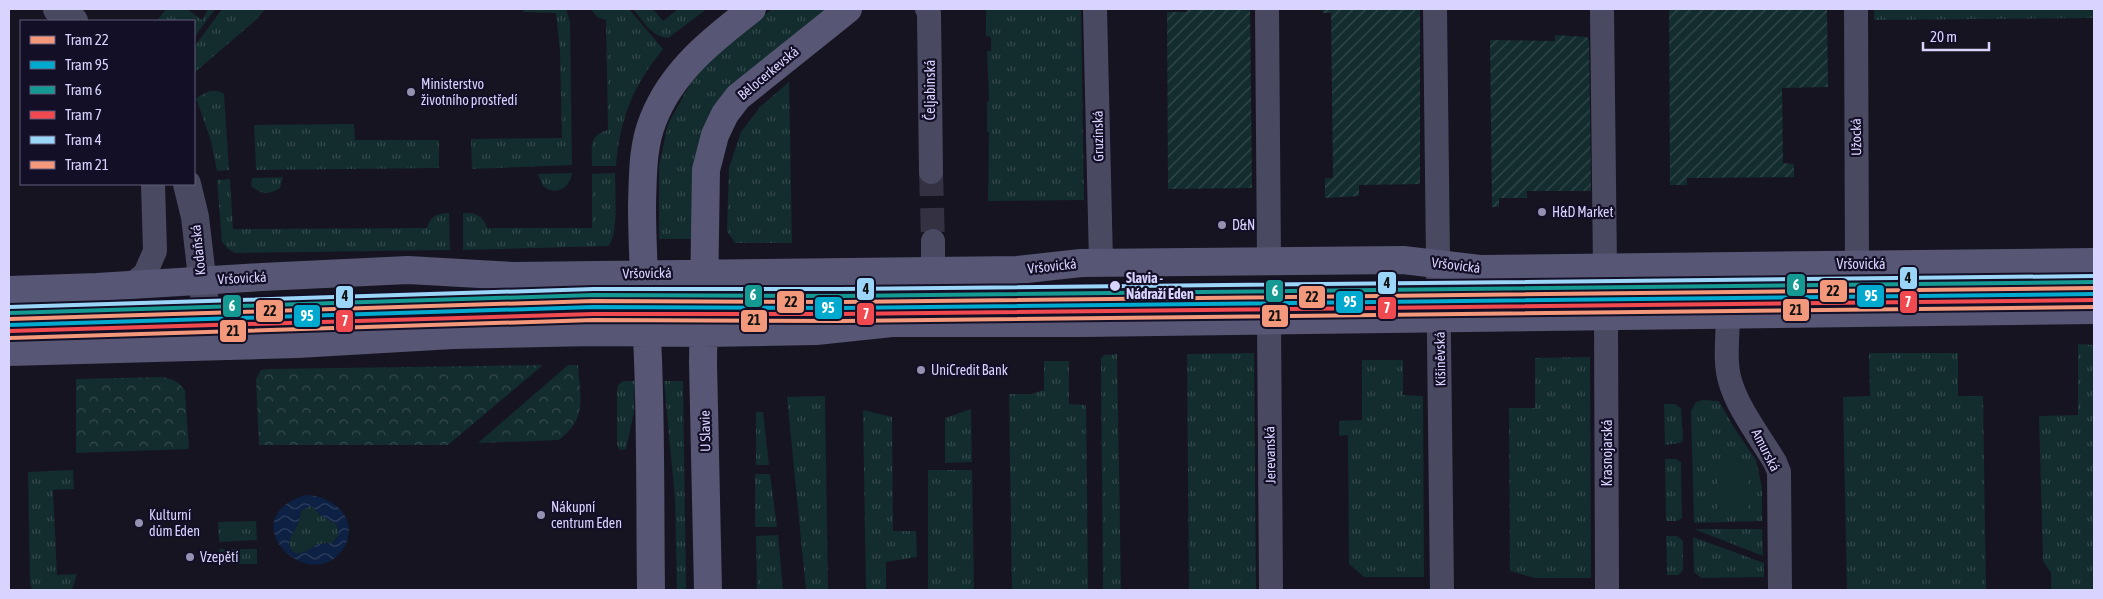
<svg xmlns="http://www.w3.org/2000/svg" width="2103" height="599" font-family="'Asap Condensed',sans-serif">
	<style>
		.grass { fill: url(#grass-tufts) }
		.park { fill: url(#park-crowns) }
		.garden { fill: url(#garden-furrows) }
		.pitch { fill: #132c2d }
		.water { fill: url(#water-waves); fill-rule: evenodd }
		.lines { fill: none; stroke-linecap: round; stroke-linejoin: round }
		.minor-tunnel { stroke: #333142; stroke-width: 24; stroke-dasharray: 24 12; stroke-linecap: butt }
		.minor { stroke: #4a4962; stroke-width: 24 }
		.tertiary { stroke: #4a4962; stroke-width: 28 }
		.secondary { stroke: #575674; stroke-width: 28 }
		.tram-1-casing { stroke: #130f26; stroke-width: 8 }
		.tram-2-casing { stroke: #130f26; stroke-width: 8 }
		.tram-3-casing { stroke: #130f26; stroke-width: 8 }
		.tram-4-casing { stroke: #130f26; stroke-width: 8 }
		.tram-5-casing { stroke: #130f26; stroke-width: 8 }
		.tram-6-casing { stroke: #130f26; stroke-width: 8 }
		.tram-1 { stroke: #f3987b; stroke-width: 4 }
		.tram-2 { stroke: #00a9ce; stroke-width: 4 }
		.tram-3 { stroke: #149a93; stroke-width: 4 }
		.tram-4 { stroke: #f04a50; stroke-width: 4 }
		.tram-5 { stroke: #9bd6f9; stroke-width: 4 }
		.tram-6 { stroke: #f3987b; stroke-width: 4 }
		.poi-dot { fill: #9591b1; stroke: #130f26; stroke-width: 2 }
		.stop-dot { fill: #d9d4ff; stroke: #130f26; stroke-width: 2 }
		.labels { text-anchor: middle; stroke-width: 4.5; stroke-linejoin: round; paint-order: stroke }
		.street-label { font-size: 14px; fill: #d9d4ff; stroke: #130f26 }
		.poi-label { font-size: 14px; fill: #d9d4ff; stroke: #130f26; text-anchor: start }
		.stop-label { font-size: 14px; font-weight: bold; fill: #d9d4ff; stroke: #130f26; text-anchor: start }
		.line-badge { stroke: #130f26; stroke-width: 2 }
		.badge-label { font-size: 14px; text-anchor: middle; font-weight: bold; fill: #fff }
		.pale-badge-label { font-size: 14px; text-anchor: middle; font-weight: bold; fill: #111 }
	</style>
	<defs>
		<pattern id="grass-tufts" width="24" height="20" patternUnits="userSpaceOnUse" patternTransform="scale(1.25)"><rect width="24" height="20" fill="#132c2d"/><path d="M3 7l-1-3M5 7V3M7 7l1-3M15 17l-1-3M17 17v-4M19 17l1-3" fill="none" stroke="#354a4c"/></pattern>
		<pattern id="park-crowns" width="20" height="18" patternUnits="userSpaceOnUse" patternTransform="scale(1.25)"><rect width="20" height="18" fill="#132c2d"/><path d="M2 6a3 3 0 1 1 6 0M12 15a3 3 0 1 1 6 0" fill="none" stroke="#354a4c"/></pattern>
		<pattern id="garden-furrows" width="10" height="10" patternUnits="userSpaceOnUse" patternTransform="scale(1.25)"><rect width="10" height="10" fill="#132c2d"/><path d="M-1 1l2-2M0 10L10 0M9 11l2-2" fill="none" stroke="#354a4c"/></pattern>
		<pattern id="water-waves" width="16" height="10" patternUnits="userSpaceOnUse" patternTransform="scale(1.25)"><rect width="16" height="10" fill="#0d2144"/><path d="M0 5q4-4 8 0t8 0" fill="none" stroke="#304060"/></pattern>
	</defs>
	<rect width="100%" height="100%" fill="#161421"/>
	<path class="grass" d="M166,9h21l15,11 6,-11h7l-21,29v-17h-37z
		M222,9h43l-8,10 -63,54v-26z
		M524,9h42l4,13 2,143 -100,4 -1,-30 91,-1 -2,-86 -4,-39 -33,-1z
		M591,9h38l34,40c-30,37 -43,69 -47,117h-24c0,-18 -4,-31 16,-36l-2,-110 -9,-3z
		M633,9h20l10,12 15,-12h29l-39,29c-17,-2 -24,-16 -35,-29z
		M772,9h58l-90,70 -45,160h-36v-73l9,-42 22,-40 28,-33z
		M986,9h95l3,191 -96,1 1,-69h-2v-30l2,-1 -2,-50h4v-14l-5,-1z
		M1874,9h220v9l-220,2z
		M789,82l3,161h-57l-8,-12 2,-63 12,-36 20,-26z
		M210,91h9l5,3 5,76 -12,1 -6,-30 -15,-43z
		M354,124l1,16h84v28l-183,2 -2,-45z
		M572,173c-2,16 -17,23 -29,13l-5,-12z
		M615,173c0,15 4,64 -7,73l-145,4v-37c13,0 20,2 24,15h105v-54z
		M283,177l-3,11c-12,7 -18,7 -29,-2l1,-8z
		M230,179l3,50 194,-1c3,-12 11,-15 22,-15l1,37 -215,3 -7,-4 -6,-7 -5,-62z
		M2094,270v34l-274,2v-9l3,-1v-24z
		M1803,272v25h4v10h-175l-1,-32z
		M1616,274l1,34h-157l-3,-7h11v-25z
		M579,285l1,23 7,1v6l-263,6 -54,4v-7l5,-1v-21z
		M144,299l1,21h16l-6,5 -146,4v-27z
		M1396,302v9l-306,4v-9z
		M2078,344l16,1v245h-43v-17l-8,-12 -4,-145 39,-1z
		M1254,353l2,237h-67l-2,-236z
		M1869,353h89v43h25l3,194h-139l-4,-193 27,-1z
		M1117,354l4,236h-18l-2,-232 3,-3z
		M1590,357l1,221h-56l-25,-7 -1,-163h26v-50z
		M1362,360h41v35l20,1 1,181h-60l-15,-13 -1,-129 -9,1v-15l23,-1z
		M1044,361h25v43l17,1 2,185h-76l-3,-196h22l13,-4z
		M623,381h12l-1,31 -8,37 -4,1 -3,-1 -2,-5v-53l1,-6z
		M664,381h19l3,209h-9l-2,-91z
		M825,396l3,194h-22l-19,-193z
		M1703,400l16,1 14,25 23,34 6,28v33l-68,2 -3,-112 5,-9z
		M1664,404h11l6,4 2,32 -3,3 -15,2z
		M971,409l1,53 -27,1v-45z
		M863,410l29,7 1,114h23l1,26 -31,5v28h-20z
		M756,412h7l6,53h-13z
		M1665,459h11l5,3 1,56 -5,3h-11z
		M73,470l1,19 -21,1 4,85 20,-1 -5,16h-40l-2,-8 -2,-110z
		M928,470h44l2,120h-46z
		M755,474h15l7,53h-22z
		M311,506l12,11 14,7 2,11 -7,8 -14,1 -13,8 -9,2c-14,-11 -3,-18 1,-29 3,-5 2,-10 5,-16z
		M256,521l1,19 -38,2 -1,-20z
		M1694,529h68l1,27z
		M778,535l5,55h-26l-1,-54z
		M1666,536h11l6,5v29l-5,5h-11z
		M1693,537l71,26v14l-63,1 -7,-6z
		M219,549h38v15h-37z"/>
	<path class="park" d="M543,365l-95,80h-189l-3,-66 5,-9 8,-1z
		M568,365h10c2,32 10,53 -19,75l-81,3z
		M162,377c11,2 17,4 23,14l4,58 -113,4v-74z"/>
	<path class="garden" d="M1187,9h63l2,179 -84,1 -1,-177h20z
		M1323,9h97v175l-61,1v11l-34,2v-20h8l-2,-165h-8z
		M1669,9h158l1,78 -46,1 1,75 11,1v13l-107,1v7h-17z
		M1555,35l32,2 2,3 2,151h-64v7h-28v9h-7l-2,-167 65,1z"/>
	<path class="pitch" d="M1718,459l29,1v56h-29z"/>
	<path class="water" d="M306,495c28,1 54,24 38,53 -34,51 -116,-30 -38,-53zM311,506l12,11 14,7 2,11 -7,8 -14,1 -13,8 -9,2c-14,-11 -3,-18 1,-29 3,-5 2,-10 5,-15z"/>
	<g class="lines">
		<path class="minor-tunnel" d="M931,172l2,69"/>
		<path class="minor" d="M927,9l2,4 2,159
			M1095,9l6,253
			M1267,9l2,252
			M1435,9l7,581
			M1602,9l3,259
			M1856,9l1,256
			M933,241v30
			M131,285l14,-11 10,-23 -2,-67
			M1728,315c0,20 -4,46 2,66 8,28 30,56 45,81l4,10 1,118
			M1606,316l1,274
			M1269,320l2,270"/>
		<path class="tertiary" d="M57,9l17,12
			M187,184l8,33 15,129"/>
		<path class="secondary" d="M9,290l88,-3 165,-10 146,-7 106,6 503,-6 64,-7 322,-3 77,9 614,-7
			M9,352l288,-8 156,-9 142,-3 109,1 112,-2 76,-8h191l1011,-13
			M651,590c-1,-76 0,-153 -3,-230 -2,-52 -6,-103 -6,-155 1,-28 0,-58 11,-85 19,-49 59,-80 99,-111
			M708,590l-5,-228 3,-192 9,-35 10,-21 13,-17 110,-88"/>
		<defs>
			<path id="tram-1" d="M9,319l585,-18 247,1 1253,-14"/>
			<path id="tram-2" d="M9,325l585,-18 247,1 1253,-14"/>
			<path id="tram-3" d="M9,313l585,-18 247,1 1253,-14"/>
			<path id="tram-4" d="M9,331l585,-17h247l1253,-14"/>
			<path id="tram-5" d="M9,307l585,-18h247l1253,-13"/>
			<path id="tram-6" d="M10,338l584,-18 247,1 1253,-14"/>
		</defs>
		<use href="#tram-1" class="tram-1-casing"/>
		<use href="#tram-2" class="tram-2-casing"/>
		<use href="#tram-3" class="tram-3-casing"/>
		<use href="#tram-4" class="tram-4-casing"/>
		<use href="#tram-5" class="tram-5-casing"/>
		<use href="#tram-6" class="tram-6-casing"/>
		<use href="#tram-1" class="tram-1"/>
		<use href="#tram-2" class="tram-2"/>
		<use href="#tram-3" class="tram-3"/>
		<use href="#tram-4" class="tram-4"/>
		<use href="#tram-5" class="tram-5"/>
		<use href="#tram-6" class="tram-6"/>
	</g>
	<g class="poi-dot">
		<circle cx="411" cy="92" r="5"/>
		<circle cx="1542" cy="212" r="5"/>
		<circle cx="1222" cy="225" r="5"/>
		<circle cx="921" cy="370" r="5"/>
		<circle cx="541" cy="515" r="5"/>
		<circle cx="139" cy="523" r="5"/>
		<circle cx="190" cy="557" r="5"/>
	</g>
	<circle class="stop-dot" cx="1115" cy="286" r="6"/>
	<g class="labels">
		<g class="street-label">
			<text transform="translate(768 73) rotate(-40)" y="5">Bělocerkevská</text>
			<text transform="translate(930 90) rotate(-90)" y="5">Čeljabinská</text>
			<text transform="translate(1098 136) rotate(-91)" y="5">Gruzínská</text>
			<text transform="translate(1856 137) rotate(-91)" y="5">Užocká</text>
			<text transform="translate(198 250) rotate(-96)" y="5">Kodaňská</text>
			<text x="1861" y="269">Vršovická</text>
			<text transform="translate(1456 265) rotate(7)" y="5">Vršovická</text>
			<text transform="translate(1052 266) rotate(-6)" y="5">Vršovická</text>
			<text transform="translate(647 273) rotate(-1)" y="5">Vršovická</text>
			<text transform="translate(242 278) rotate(-3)" y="5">Vršovická</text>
			<text transform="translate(1440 359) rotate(-91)" y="5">Kišiněvská</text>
			<text transform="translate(705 431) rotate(-91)" y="5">U Slavie</text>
			<text transform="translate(1766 450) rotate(63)" y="5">Amurská</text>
			<text transform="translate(1607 453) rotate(-90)" y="5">Krasnojarská</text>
			<text transform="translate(1270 455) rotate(-91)" y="5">Jerevanská</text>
		</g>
		<g class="poi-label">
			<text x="421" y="89">Ministerstvo<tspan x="421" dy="16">životního prostředí</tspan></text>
			<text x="1552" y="217">H&amp;D Market</text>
			<text x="1232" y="230">D&amp;N</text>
			<text x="931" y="375">UniCredit Bank</text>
			<text x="551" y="512">Nákupní<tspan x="551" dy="16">centrum Eden</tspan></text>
			<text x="149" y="520">Kulturní<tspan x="149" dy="16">dům Eden</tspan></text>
			<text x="200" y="562">Vzepětí</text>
		</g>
		<g class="stop-label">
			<text x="1126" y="283">Slavia -<tspan x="1126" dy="16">Nádraží Eden</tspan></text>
		</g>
	</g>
	<g class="line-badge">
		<rect x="1899" y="266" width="19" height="24" rx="5" fill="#9bd6f9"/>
		<rect x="1377" y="271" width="20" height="24" rx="5" fill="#9bd6f9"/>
		<rect x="1786" y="273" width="20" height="24" rx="5" fill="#149a93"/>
		<rect x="856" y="277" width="19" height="24" rx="5" fill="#9bd6f9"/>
		<rect x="1819" y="279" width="29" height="24" rx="5" fill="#f3987b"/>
		<rect x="1265" y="279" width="19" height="24" rx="5" fill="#149a93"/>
		<rect x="744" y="284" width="19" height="24" rx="5" fill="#149a93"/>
		<rect x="1856" y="284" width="29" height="24" rx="5" fill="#00a9ce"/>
		<rect x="335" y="285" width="19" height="24" rx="5" fill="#9bd6f9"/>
		<rect x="1298" y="285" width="28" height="24" rx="5" fill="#f3987b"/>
		<rect x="776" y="290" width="29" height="24" rx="5" fill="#f3987b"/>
		<rect x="1899" y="290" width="19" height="24" rx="5" fill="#f04a50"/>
		<rect x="1335" y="290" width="29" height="24" rx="5" fill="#00a9ce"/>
		<rect x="222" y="294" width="20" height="24" rx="5" fill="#149a93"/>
		<rect x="1377" y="296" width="20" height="24" rx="5" fill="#f04a50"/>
		<rect x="814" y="296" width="29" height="24" rx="5" fill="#00a9ce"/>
		<rect x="1782" y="298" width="28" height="24" rx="5" fill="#f3987b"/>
		<rect x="255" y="299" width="29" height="24" rx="5" fill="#f3987b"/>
		<rect x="856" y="302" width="19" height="24" rx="5" fill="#f04a50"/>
		<rect x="293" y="304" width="28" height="24" rx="5" fill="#00a9ce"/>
		<rect x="1261" y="304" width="28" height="24" rx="5" fill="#f3987b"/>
		<rect x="740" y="309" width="28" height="24" rx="5" fill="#f3987b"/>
		<rect x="335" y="309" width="19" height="24" rx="5" fill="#f04a50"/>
		<rect x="219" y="319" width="28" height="24" rx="5" fill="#f3987b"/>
	</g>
	<g class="badge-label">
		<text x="1796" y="290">6</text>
		<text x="1275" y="296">6</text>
		<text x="753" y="300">6</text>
		<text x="1871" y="301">95</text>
		<text x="1908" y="307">7</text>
		<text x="1350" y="307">95</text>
		<text x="232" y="311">6</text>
		<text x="1387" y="313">7</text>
		<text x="828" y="313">95</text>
		<text x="866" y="319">7</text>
		<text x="307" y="321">95</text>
		<text x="345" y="326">7</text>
	</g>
	<g class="pale-badge-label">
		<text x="1908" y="283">4</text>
		<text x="1387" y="288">4</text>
		<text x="866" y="294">4</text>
		<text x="1833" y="296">22</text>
		<text x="345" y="301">4</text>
		<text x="1312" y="302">22</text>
		<text x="791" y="307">22</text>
		<text x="1796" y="315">21</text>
		<text x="270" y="316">22</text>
		<text x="1275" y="321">21</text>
		<text x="754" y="325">21</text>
		<text x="233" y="336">21</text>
	</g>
	<rect width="2103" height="599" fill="none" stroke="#d9d4ff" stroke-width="20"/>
	<rect x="20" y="20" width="175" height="165" fill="#130f26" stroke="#625e7d"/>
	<rect x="30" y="36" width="25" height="8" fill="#f3987b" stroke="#625e7d"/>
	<text x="65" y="45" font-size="15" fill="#d9d4ff">Tram 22</text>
	<rect x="30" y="61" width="25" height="8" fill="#00a9ce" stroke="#625e7d"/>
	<text x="65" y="70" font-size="15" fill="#d9d4ff">Tram 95</text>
	<rect x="30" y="86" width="25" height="8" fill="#149a93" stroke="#625e7d"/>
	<text x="65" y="95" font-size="15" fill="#d9d4ff">Tram 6</text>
	<rect x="30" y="111" width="25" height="8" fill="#f04a50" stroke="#625e7d"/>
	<text x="65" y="120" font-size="15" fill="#d9d4ff">Tram 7</text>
	<rect x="30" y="136" width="25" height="8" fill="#9bd6f9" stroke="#625e7d"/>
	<text x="65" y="145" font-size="15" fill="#d9d4ff">Tram 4</text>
	<rect x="30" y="161" width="25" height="8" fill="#f3987b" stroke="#625e7d"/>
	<text x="65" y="170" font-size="15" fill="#d9d4ff">Tram 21</text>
	<path d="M1923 42v8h66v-8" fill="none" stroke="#d9d4ff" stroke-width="2.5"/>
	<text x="1930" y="42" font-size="15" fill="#d9d4ff" stroke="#130f26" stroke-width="4" paint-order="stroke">20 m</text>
</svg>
